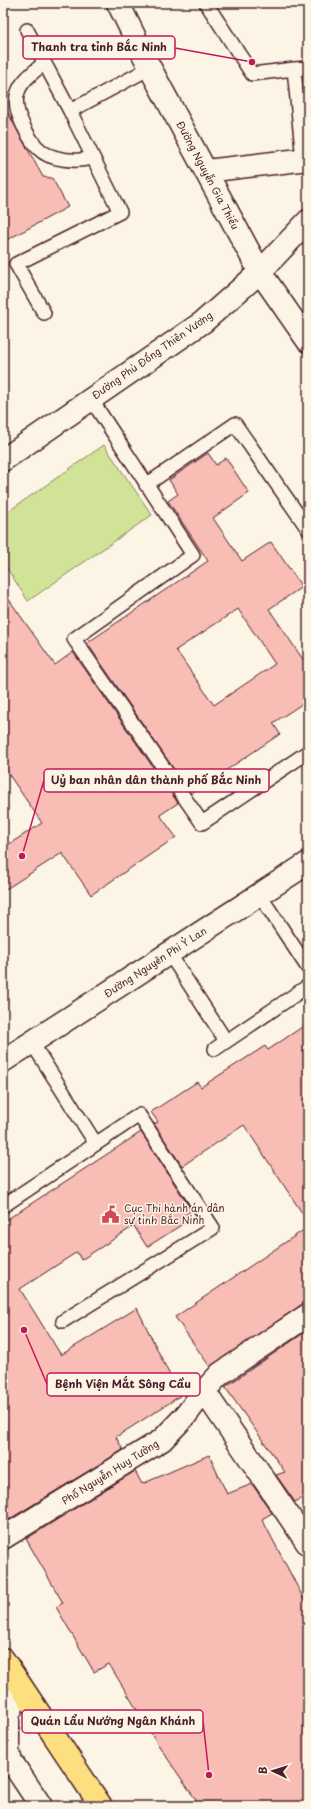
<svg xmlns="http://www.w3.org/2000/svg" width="311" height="1809" font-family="'Playpen Sans',sans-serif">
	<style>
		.green { fill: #d0e397; stroke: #8d8161 }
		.building { fill: #f8bdb4; stroke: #4a1f2b; fill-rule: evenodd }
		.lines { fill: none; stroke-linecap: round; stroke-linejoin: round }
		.service-casing { stroke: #4a1f2b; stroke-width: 16 }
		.minor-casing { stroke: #4a1f2b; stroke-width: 25 }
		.tertiary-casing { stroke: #4a1f2b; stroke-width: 25 }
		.primary-casing { stroke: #4a1f2b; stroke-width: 25 }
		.service { stroke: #fcf5e5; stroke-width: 13 }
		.minor { stroke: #fcf5e5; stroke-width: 22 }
		.tertiary { stroke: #fcf5e5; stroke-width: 22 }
		.primary { stroke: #fddf80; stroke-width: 22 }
		.labels { text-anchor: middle; stroke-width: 3; stroke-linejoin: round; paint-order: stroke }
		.street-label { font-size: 10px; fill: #4a1f2b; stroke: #fcf5e5 }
		.poi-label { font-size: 10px; fill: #4a1f2b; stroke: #fcf5e5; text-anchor: start }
		.leader { fill: none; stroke: #c2185b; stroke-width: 1.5 }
		.callout-dot { fill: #c2185b; stroke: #fcf5e5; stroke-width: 1.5 }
		.callout { fill: #fcf5e5; stroke: #c2185b; stroke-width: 1.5 }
		.callout-label { font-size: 11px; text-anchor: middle; font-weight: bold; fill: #4a1f2b }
	</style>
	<rect width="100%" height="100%" fill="#fcf5e5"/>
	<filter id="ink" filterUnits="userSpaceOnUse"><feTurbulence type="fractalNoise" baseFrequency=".025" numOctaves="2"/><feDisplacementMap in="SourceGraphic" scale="8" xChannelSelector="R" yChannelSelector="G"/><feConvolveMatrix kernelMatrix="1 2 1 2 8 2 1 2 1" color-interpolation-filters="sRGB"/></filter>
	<g filter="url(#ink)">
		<path class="green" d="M104,445l48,70 -124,86 -25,-39v-47z"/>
		<path class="building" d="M3,104l40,73 9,1 16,29 -65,35z
			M208,453l8,12 10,-7 23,35 -36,25 29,43 29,-19 31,45 -33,22 39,58v33l-35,23 7,11 -89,60 -104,-151 121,-82 -40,-60 10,-7 -9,-14zM238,609l37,55 -61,41 -38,-55z
			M3,591l52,74 18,-13 105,151 -18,12 16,22 -85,58 -29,-42 -59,38v-43l39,-25 -39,-57z
			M308,1023v199l-64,-97 -62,41 -28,-42 4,-2 -7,-10 46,-30 4,5 64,-41 3,4z
			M141,1132l51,79 -6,3 3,6 -42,27 -13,-21 -53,34 -4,-8 -57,37 41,66 76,-47 43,88 -64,41 7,13 -120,73v-301z
			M308,1227v76l-7,2 -91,62 -35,-50z
			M308,1330v173l-4,-6 -9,5 -19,-27 9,-3 -60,-85z
			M209,1455l18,39 25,-10 20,29 -10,6 46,88v199h-108l-41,-60 -50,-82 -15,8 -38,-65 7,-4 -37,-64 109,-68 7,13z"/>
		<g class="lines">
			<defs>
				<path id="service" d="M206,3l46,71 42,-5
					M27,30l43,81
					M44,63c-9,8 -22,17 -26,29 -4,11 0,23 5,33 4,8 8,17 15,23 12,13 39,14 55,10
					M303,160l-9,-91 14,-1
					M44,313l-28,-49 104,-52 -50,-101 80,-43
					M91,399l102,156 -119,84 128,184 106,-71
					M146,485l89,-61 73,105
					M259,894l49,74
					M169,953l57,88
					M32,1043l64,101
					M215,1049l93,-63
					M3,1206l136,-91 74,113 -150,93"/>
				<path id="minor" d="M204,1391l16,-17 88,-59
					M3,1538l159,-98 24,-25 18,-24 104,153
					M21,1687l-13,29v35l3,10 30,45"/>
				<path id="tertiary" d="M118,3l32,65 110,204 48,69
					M206,171l102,-12
					M3,460l200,-138 57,-50 48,-51
					M3,1061l305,-198"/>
				<path id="primary" d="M3,1659l98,147"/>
			</defs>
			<use href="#service" class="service-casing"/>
			<use href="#minor" class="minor-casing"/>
			<use href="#tertiary" class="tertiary-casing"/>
			<use href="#primary" class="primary-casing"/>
			<use href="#service" class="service"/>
			<use href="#minor" class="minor"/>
			<use href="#tertiary" class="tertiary"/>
			<use href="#primary" class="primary"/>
		</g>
	</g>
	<defs>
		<symbol id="civic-bare" viewBox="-9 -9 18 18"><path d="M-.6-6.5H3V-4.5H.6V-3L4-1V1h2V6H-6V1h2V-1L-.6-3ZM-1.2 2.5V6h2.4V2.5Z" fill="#d1495b" stroke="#fcf5e5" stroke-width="2.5" paint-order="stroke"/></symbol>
	</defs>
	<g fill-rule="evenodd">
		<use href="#civic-bare" x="98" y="1202" width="25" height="25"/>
	</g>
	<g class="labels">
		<g class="street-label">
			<text transform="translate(208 175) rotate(62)" y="4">Đường Nguyễn Gia Thiều</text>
			<text transform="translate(152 355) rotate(-35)" y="4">Đường Phù Đổng Thiên Vương</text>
			<text transform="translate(155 962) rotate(-33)" y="4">Đường Nguyên Phi Ỷ Lan</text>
			<text transform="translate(110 1472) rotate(-32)" y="4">Phố Nguyễn Huy Tưởng</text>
		</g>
		<g class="poi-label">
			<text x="124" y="1212">Cục Thi hành án dân<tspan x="124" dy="12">sự tỉnh Bắc Ninh</tspan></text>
		</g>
	</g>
	<path class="leader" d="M252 62L175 48M22 856L44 780M24 1330L47 1384M209 1775L203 1721"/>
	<g class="callout-dot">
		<circle cx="252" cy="62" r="4"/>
		<circle cx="22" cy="856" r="4"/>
		<circle cx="24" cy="1330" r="4"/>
		<circle cx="209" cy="1775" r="4"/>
	</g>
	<g class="callout">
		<rect x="23" y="36" width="152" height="23" rx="4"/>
		<rect x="44" y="769" width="225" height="23" rx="4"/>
		<rect x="47" y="1373" width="153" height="23" rx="4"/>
		<rect x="22" y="1710" width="181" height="23" rx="4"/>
	</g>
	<g class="callout-label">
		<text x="99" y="51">Thanh tra tỉnh Bắc Ninh</text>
		<text x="156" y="784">Uỷ ban nhân dân thành phố Bắc Ninh</text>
		<text x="123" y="1388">Bệnh Viện Mắt Sông Cầu</text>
		<text x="113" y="1725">Quán Lẩu Nướng Ngân Khánh</text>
	</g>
	<rect width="311" height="1809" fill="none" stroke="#fcf5e5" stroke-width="16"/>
	<rect x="8" y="8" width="295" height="1793" fill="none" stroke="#4a1f2b" stroke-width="1.5" filter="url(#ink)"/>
	<g transform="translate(273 1771) rotate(274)" stroke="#fcf5e5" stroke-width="3" paint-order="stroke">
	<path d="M0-3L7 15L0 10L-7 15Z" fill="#4a1f2b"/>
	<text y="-6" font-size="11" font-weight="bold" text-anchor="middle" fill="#4a1f2b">B</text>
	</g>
</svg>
